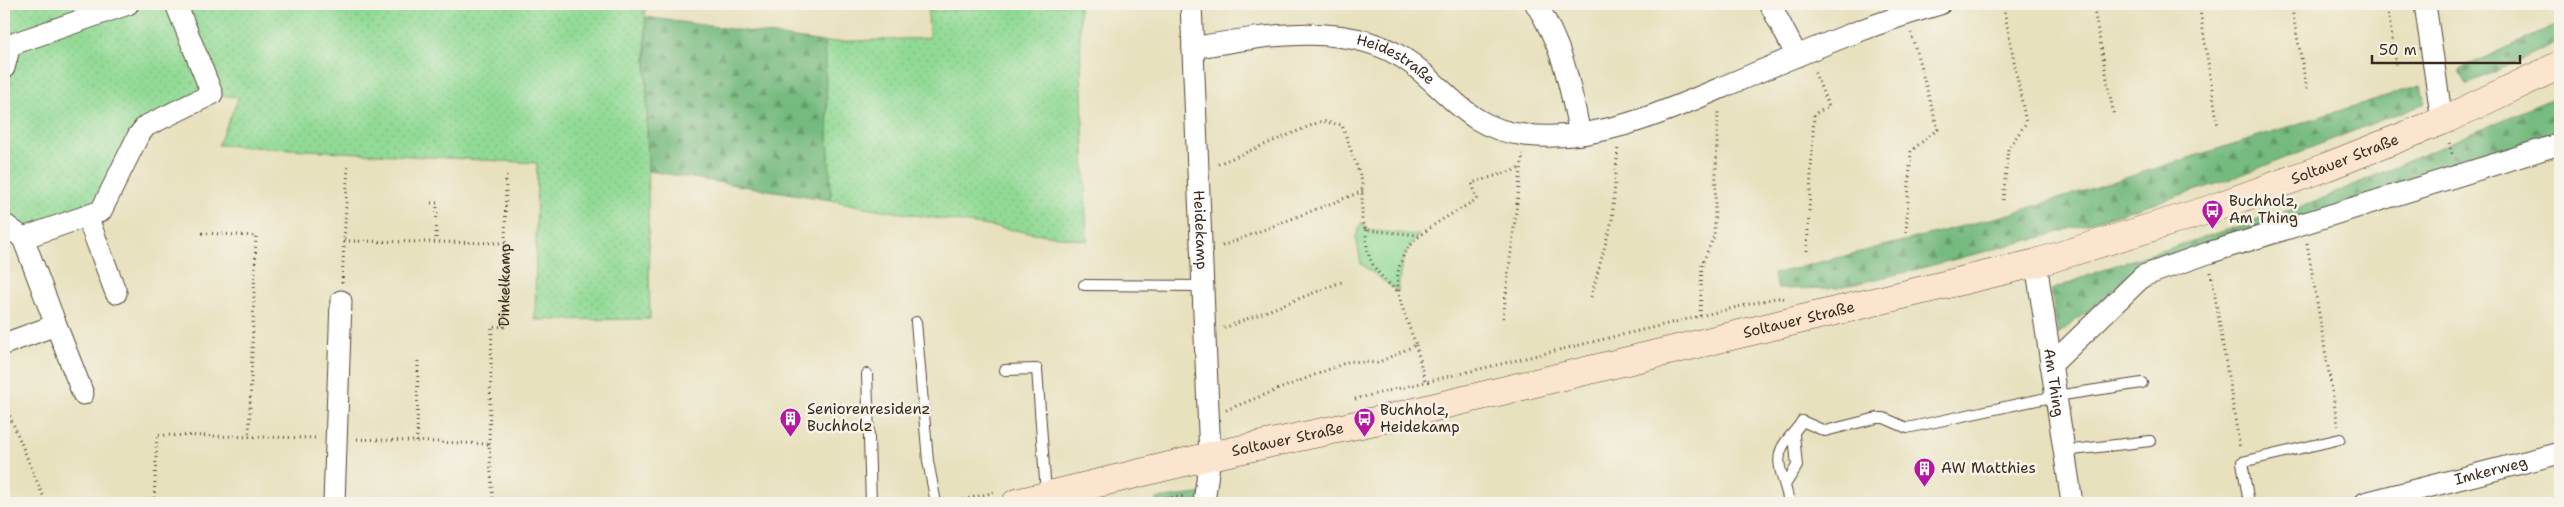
<svg xmlns="http://www.w3.org/2000/svg" width="2564" height="507" font-family="'Shantell Sans',sans-serif">
	<style>
		.grass { fill: url(#grass-dots); stroke: #66825a }
		.forest { fill: url(#forest-firs); stroke: #58724e }
		.green { fill: #91da95; stroke: #66825a }
		.lines { fill: none; stroke-linecap: round; stroke-linejoin: round }
		.lane-casing { stroke: #554536; stroke-width: 12 }
		.street-casing { stroke: #554536; stroke-width: 23 }
		.secondary-casing { stroke: #554536; stroke-width: 29 }
		.path { stroke: #554536; stroke-width: 3; stroke-dasharray: 1 4; stroke-linecap: butt }
		.lane { stroke: #fff; stroke-width: 10 }
		.street { stroke: #fff; stroke-width: 21 }
		.secondary { stroke: #fce5cf; stroke-width: 28 }
		.labels { text-anchor: middle; stroke-width: 5; stroke-linejoin: round; paint-order: stroke }
		.street-label { font-size: 15px; fill: #3b2a1e; stroke: #f7f3e8 }
		.poi-label { font-size: 15px; fill: #3b2a1e; stroke: #f7f3e8; text-anchor: start }
	</style>
	<defs>
		<pattern id="grass-dots" width="8" height="8" patternUnits="userSpaceOnUse" patternTransform="scale(1.25)"><rect width="8" height="8" fill="#91da95"/><path d="M2 2h.1M6 6h.1" fill="none" stroke="#7ebb80" stroke-width="1.8" stroke-linecap="round"/></pattern>
		<pattern id="forest-firs" width="22" height="20" patternUnits="userSpaceOnUse" patternTransform="scale(1.25)"><rect width="22" height="20" fill="#74ba7e"/><path d="M5 1l3.5 6h-7zM16 11l3.5 6h-7z" fill="#609767"/></pattern>
	</defs>
	<rect width="100%" height="100%" fill="#f7f3e8"/>
	<filter id="ink" filterUnits="userSpaceOnUse"><feTurbulence type="fractalNoise" baseFrequency=".02" numOctaves="2"/><feDisplacementMap in="SourceGraphic" scale="10" xChannelSelector="R" yChannelSelector="G"/><feConvolveMatrix kernelMatrix="1 2 1 2 8 2 1 2 1" color-interpolation-filters="sRGB"/></filter>
	<filter id="wash" filterUnits="userSpaceOnUse"><feTurbulence type="fractalNoise" baseFrequency=".0096" numOctaves="4" result="noise"/><feDisplacementMap in="SourceGraphic" scale="20" xChannelSelector="R" yChannelSelector="G"/><feGaussianBlur stdDeviation="1.12" result="paint"/><feColorMatrix in="noise" values="0 0 0 0 0 0 0 0 0 0 0 0 0 0 0 0 0 1.4 0 .05"/><feComposite in="paint" operator="in"/></filter>
	<g filter="url(#wash)">
		<rect width="100%" height="100%" fill="#e7e1be"/>
		<path class="grass" d="M4,4h641l5,315 -115,1 2,-157 -319,-18 21,-48 -27,-2 -66,31 -45,85 -78,27 -19,-14z
			M1079,4l8,237 -218,-33 -38,-8 -7,-158 105,-4 -1,-27z"/>
		<path class="forest" d="M646,17l178,25 7,158 -183,-29z
			M2560,24v17l-94,44 -7,-16z
			M2421,85l4,18 -202,79 -174,53 -147,38 -65,15 -59,1 -5,-15 237,-60z
			M2560,95v43l-425,137 -77,59 -7,-44 59,-23 202,-64z
			M1205,493l-1,10h-50l2,-4z"/>
		<path class="green" d="M1362,222l4,8 53,5c-16,16 -19,34 -21,57l-37,-28 -5,-28z"/>
	</g>
	<g filter="url(#ink)">
		<g class="lines">
			<defs>
				<path id="lane" d="M1084,285l119,1
					M916,322l12,139 8,42
					M1005,370l32,-1 9,125
					M867,374l4,129
					M2064,451l86,-10
					M1785,485l12,-19 -3,-32
					M1789,503c-2,-19 -18,-42 -4,-60 5,-8 12,-13 17,-22l23,10 52,-13h7l23,10 149,-32 86,-13
					M2249,503l-7,-41 98,-23"/>
				<g id="street">
					<path id="s2" d="M1191,4l19,452 -6,47"/>
					<path d="M1536,4c28,45 33,78 44,130"/>
					<path d="M1770,4l27,52"/>
					<path d="M2425,4l17,117"/>
					<path d="M10,45l118,-41"/>
					<path id="s3" d="M1193,48c69,-12 158,-30 219,16 40,31 57,65 113,71 77,9 150,-28 219,-57 64,-27 129,-55 196,-74"/>
					<path d="M4,68l6,-23"/>
					<path d="M87,216l29,77"/>
					<path d="M4,224l19,14 78,-27 37,-75 8,-10 66,-32 -36,-90"/>
					<path id="s4" d="M2036,263l36,240"/>
					<path d="M56,325l27,69"/>
					<path d="M4,344l52,-19 -33,-87"/>
					<path d="M2051,365l92,-89 65,-23 352,-109"/>
					<path d="M334,503l7,-202"/>
					<path id="s5" d="M2365,503l195,-50"/>
				</g>
				<g id="secondary">
					<path id="s6" d="M1016,503l194,-47 179,-38 647,-155 172,-53 118,-43 116,-46 118,-56"/>
				</g>
			</defs>
			<use href="#lane" class="lane-casing"/>
			<use href="#street" class="street-casing"/>
			<use href="#secondary" class="secondary-casing"/>
			<g class="path">
				<path d="M2093,4l21,112"/>
				<path d="M2199,4l19,123"/>
				<path d="M2291,4l16,85"/>
				<path d="M2387,4l9,61"/>
				<path d="M2449,143l4,14"/>
				<path d="M1218,164l104,-43 20,4 20,56v41l4,8 53,5"/>
				<path d="M2003,200l5,-51 18,-26 -23,-119"/>
				<path d="M431,203h6l-1,38"/>
				<path d="M1366,230c0,33 9,41 32,62"/>
				<path d="M1906,232l5,-81 27,-22 -27,-96"/>
				<path d="M202,233l54,3 -7,201"/>
				<path d="M344,241l161,2"/>
				<path d="M2307,243l31,183"/>
				<path d="M1222,246l141,-55"/>
				<path d="M1807,251l7,-137 15,-7 -15,-36"/>
				<path d="M2211,272l29,177"/>
				<path d="M342,283l6,-119"/>
				<path d="M1591,297l21,-77 6,-73"/>
				<path d="M1700,316l2,-52 12,-28 4,-126"/>
				<path d="M1503,318l20,-164"/>
				<path d="M1224,328l120,-47"/>
				<path d="M1416,345l9,37"/>
				<path d="M1355,399l420,-101h9"/>
				<path d="M4,402l42,101"/>
				<path d="M1226,410l124,-49 27,2 39,-18c-6,-17 -14,-34 -17,-52 -11,-51 43,-72 78,-94l-5,-16 49,-15"/>
				<path d="M357,439l132,5 4,59"/>
				<path d="M417,442l1,-82"/>
				<path id="s1" d="M489,444l3,-118 12,1 2,-153"/>
				<path d="M154,503l3,-68 161,3"/>
				<path d="M949,503l47,-11"/>
				<path d="M1154,503l2,-4 30,-3"/>
			</g>
			<use href="#lane" class="lane"/>
			<use href="#street" class="street"/>
			<use href="#secondary" class="secondary"/>
		</g>
	</g>
	<defs>
		<symbol id="bus-pin" viewBox="-11 -11 22 30"><path d="M0 17L-7.5 6A9.5 9.5 0 1 1 7.5 6Z" fill="#b5179e" stroke="#f7f3e8"/><path d="M-5-6H5V4H4V6H2V4H-2V6H-4V4H-5ZM-3.5-4V0h7V-4ZM-3.5 1.2v1.5H-2V1.2ZM2 1.2v1.5H3.5V1.2Z" fill="#fff"/></symbol>
		<symbol id="building-pin" viewBox="-11 -11 22 30"><path d="M0 17L-7.5 6A9.5 9.5 0 1 1 7.5 6Z" fill="#b5179e" stroke="#f7f3e8"/><path d="M-4-6H4V6H1V3H-1V6H-4ZM-2.5-4.3h1.7v1.8h-1.7ZM.8-4.3h1.7v1.8H.8ZM-2.5-1h1.7V.8h-1.7ZM.8-1h1.7V.8H.8Z" fill="#fff"/></symbol>
	</defs>
	<g fill-rule="evenodd">
		<use href="#bus-pin" x="2200" y="198" width="25" height="34"/>
		<use href="#building-pin" x="778" y="406" width="25" height="34"/>
		<use href="#bus-pin" x="1352" y="406" width="25" height="34"/>
		<use href="#building-pin" x="1912" y="456" width="25" height="34"/>
	</g>
	<g class="labels">
		<g class="street-label">
			<text dy="5" stroke="none"><textPath href="#s3" startOffset="209">Heidestraße</textPath></text>
			<text dy="5" stroke="none"><textPath href="#s6" startOffset="1374">Soltauer Straße</textPath></text>
			<text dy="5" stroke="none"><textPath href="#s2" startOffset="226">Heidekamp</textPath></text>
			<text dy="5" stroke="none"><textPath href="#s1" startOffset="172">Dinkelkamp</textPath></text>
			<text dy="5" stroke="none"><textPath href="#s6" startOffset="804">Soltauer Straße</textPath></text>
			<text dy="5" stroke="none"><textPath href="#s4" startOffset="121">Am Thing</textPath></text>
			<text dy="5" stroke="none"><textPath href="#s6" startOffset="279">Soltauer Straße</textPath></text>
			<text dy="5" stroke="none"><textPath href="#s5" startOffset="130">Imkerweg</textPath></text>
		</g>
		<g class="poi-label">
			<text x="2229" y="206">Buchholz,<tspan x="2229" dy="17">Am Thing</tspan></text>
			<text x="807" y="414">Seniorenresidenz<tspan x="807" dy="17">Buchholz</tspan></text>
			<text x="1380" y="415">Buchholz,<tspan x="1380" dy="17">Heidekamp</tspan></text>
			<text x="1941" y="473">AW Matthies</text>
		</g>
	</g>
	<rect width="2564" height="507" fill="none" stroke="#f7f3e8" stroke-width="20"/>
	<path d="M2372 55v8h148v-8" fill="none" stroke="#3b2a1e" stroke-width="2.5"/>
	<text x="2379" y="55" font-size="15" fill="#3b2a1e" stroke="#f7f3e8" stroke-width="4" paint-order="stroke">50 m</text>
</svg>
